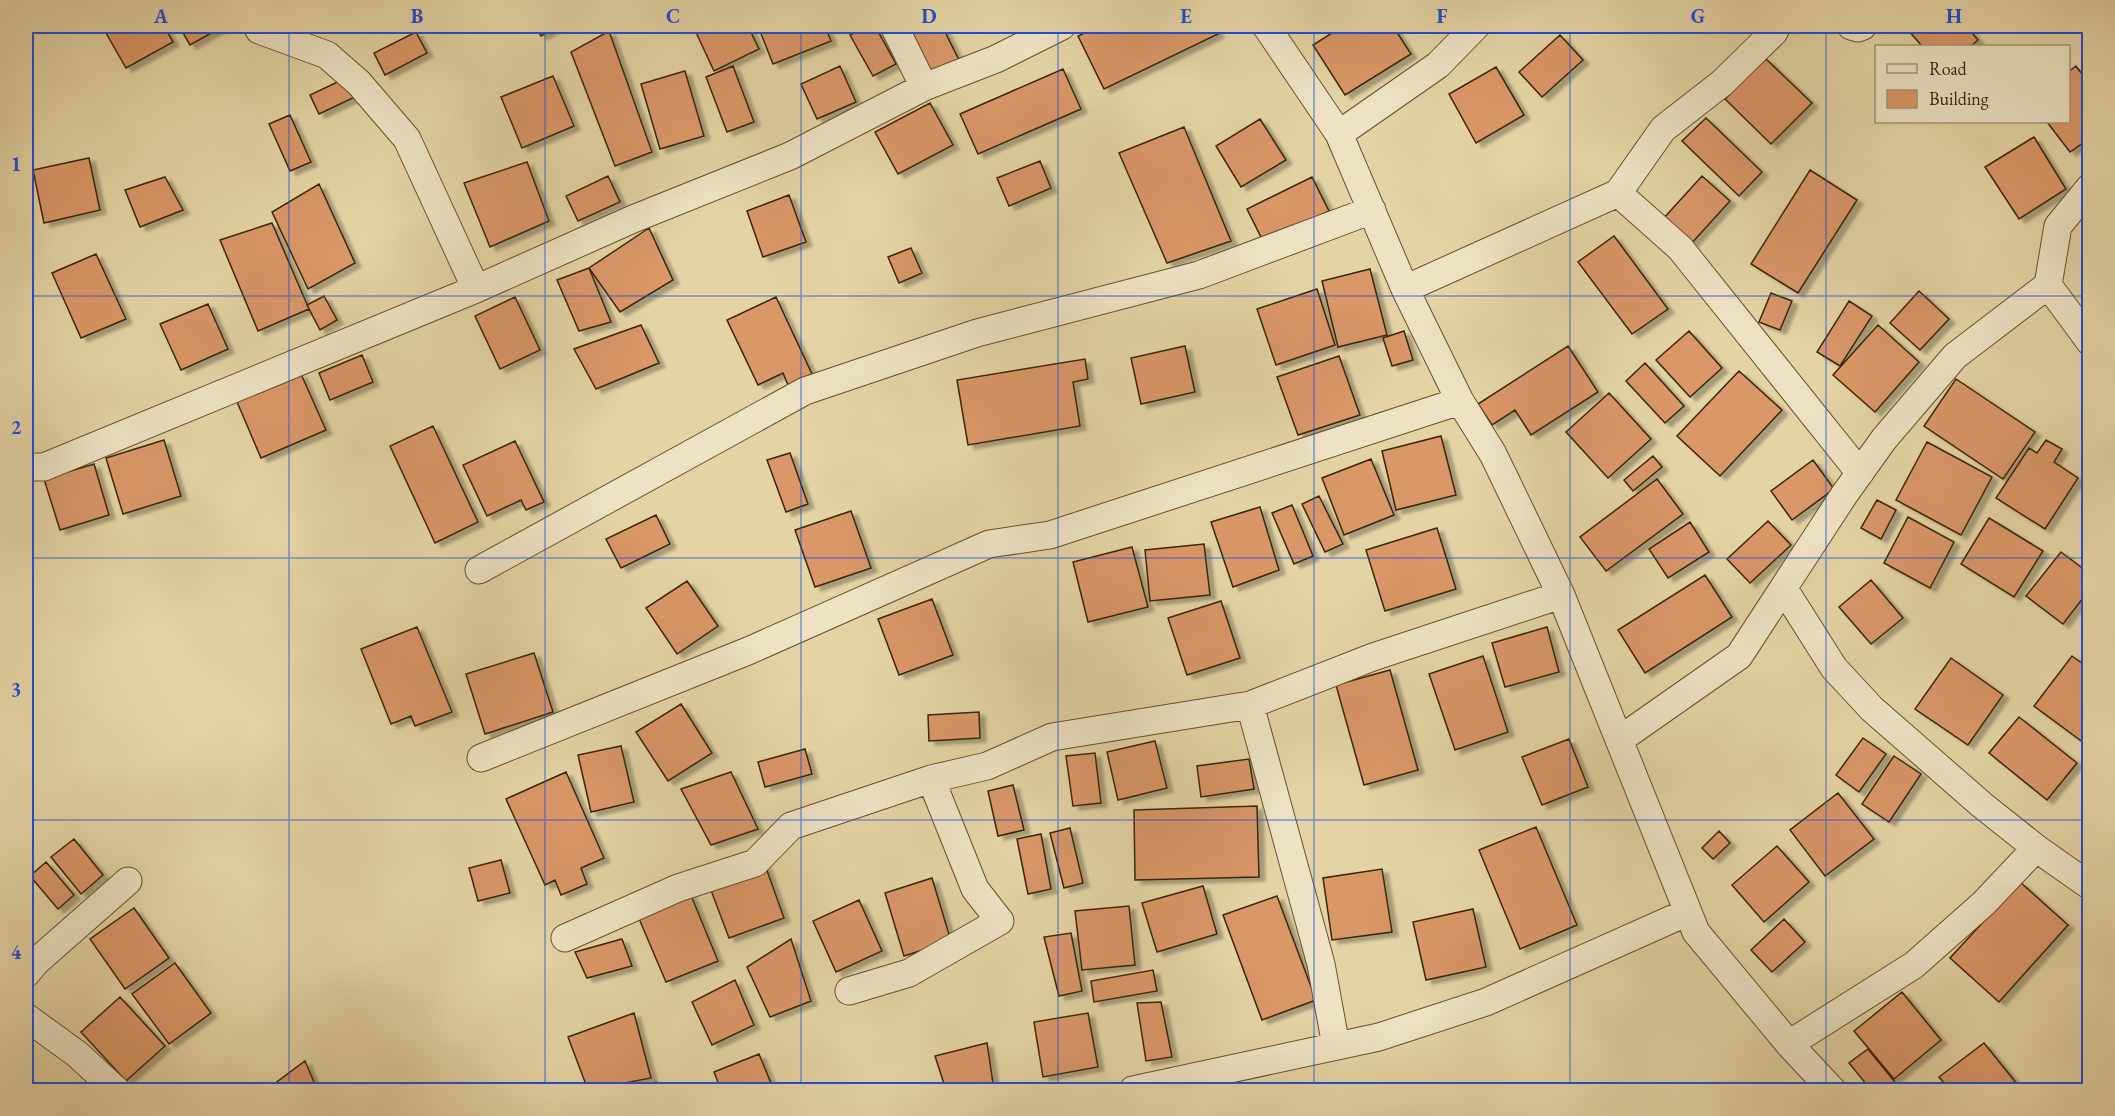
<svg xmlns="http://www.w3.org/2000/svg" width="2115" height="1116" font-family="'EB Garamond',serif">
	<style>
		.building { fill: #da9768; stroke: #392507; stroke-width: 1.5; filter: url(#shadow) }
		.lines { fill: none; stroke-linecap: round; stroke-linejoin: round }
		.street-casing { stroke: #64512e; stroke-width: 29 }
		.street { stroke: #ede3c4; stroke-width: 27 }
		.grid { fill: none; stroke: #1d4ed8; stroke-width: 1.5; stroke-opacity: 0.55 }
		.neatline { fill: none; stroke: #1d4ed8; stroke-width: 2 }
		.grid-label { font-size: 20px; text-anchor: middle; font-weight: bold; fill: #1d4ed8 }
	</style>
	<defs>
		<filter id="shadow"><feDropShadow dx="6" dy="4" stdDeviation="1.5" flood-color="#0004"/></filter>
	</defs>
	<rect width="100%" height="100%" fill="#e4d4a5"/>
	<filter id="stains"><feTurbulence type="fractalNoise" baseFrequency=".00333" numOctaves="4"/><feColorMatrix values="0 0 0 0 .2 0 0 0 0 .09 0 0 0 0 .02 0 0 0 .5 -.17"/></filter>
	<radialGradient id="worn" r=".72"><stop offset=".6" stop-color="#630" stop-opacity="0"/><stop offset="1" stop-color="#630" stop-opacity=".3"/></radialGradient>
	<path class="building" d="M102,26h62l9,16 -47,26z
		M179,26h45l-34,19z
		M535,26h23l-17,10z
		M693,26h55l11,23 -45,22z
		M758,26h67l6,15 -58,23z
		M868,26h7l21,38 -23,12 -23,-41z
		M909,26h33l17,34 -27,13z
		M1100,26h114l4,8 -114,55 -26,-53z
		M1343,26h50l18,28 -66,41 -32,-50z
		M1910,26h56l12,14 -7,6h-49l-15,-17z
		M609,31l43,121 -37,14 -44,-114z
		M416,32l11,21 -42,22 -11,-22z
		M1560,35l23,25 -41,37 -23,-25z
		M1765,58l47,45 -41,41 -46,-45z
		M733,66l21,56 -27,10 -21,-55z
		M840,66l16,36 -39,17 -16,-35z
		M2076,66l14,19v53l-20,14 -23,-30h21v-50z
		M1496,67l28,48 -48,28 -27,-49z
		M1063,69l18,40 -103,45 -18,-40z
		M685,71l19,65 -44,13 -19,-65z
		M553,76l21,50 -52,22 -21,-51z
		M348,77l9,19 -38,18 -9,-19z
		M930,103l23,42 -55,29 -23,-42z
		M290,115l21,47 -21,9 -21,-47z
		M1706,118l56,54 -23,24 -57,-55z
		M1260,119l26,41 -45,27 -25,-41z
		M1184,127l47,114 -64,22 -48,-110z
		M2034,137l32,52 -47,30 -34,-52z
		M89,158l11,52 -56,13 -11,-53z
		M1040,161l11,27 -42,18 -12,-28z
		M527,162l22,59 -59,26 -26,-64z
		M1810,170l47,30 -59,93 -47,-29z
		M608,176l12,26 -42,19 -12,-25z
		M1702,176l28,25 -40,44 -27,-26z
		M165,177l18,33 -43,17 -15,-37z
		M1312,177l17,34 -65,32 -17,-34z
		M319,184l36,79 -47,26 -36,-77z
		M789,195l17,47 -43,15 -16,-46z
		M272,223l37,86 -51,22 -38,-91z
		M649,228l24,52 -53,32 -31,-44z
		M1614,236l54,73 -36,25 -54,-72z
		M911,248l11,25 -23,10 -11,-26z
		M96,254l30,65 -45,19 -29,-65z
		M589,268l22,54 -32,9 -22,-51z
		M1370,269l17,66 -49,12 -16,-66z
		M1317,289l18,56 -59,20 -19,-56z
		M1919,291l30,28 -29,31 -30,-27z
		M1771,293l21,8 -12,29 -21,-8z
		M324,296l13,24 -17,10 -13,-25z
		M515,297l25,53 -40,19 -25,-53z
		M776,297l36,77 -24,11 -5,-12 -25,12 -31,-65z
		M1849,301l23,15 -32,50 -23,-14z
		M208,304l20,45 -47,21 -21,-46z
		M641,325l18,38 -63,26 -22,-40z
		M1878,325l41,37 -44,50 -42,-37z
		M1404,331l9,29 -21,6 -9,-28z
		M1689,331l33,37 -32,29 -34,-37z
		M1185,346l10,46 -54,12 -10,-46z
		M1568,346l30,46 -67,43 -16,-25 -23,15 -14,-21z
		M362,355l11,27 -43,18 -11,-27z
		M1339,356l21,59 -62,20 -21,-58z
		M1085,359l3,20 -15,3 7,44 -112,19 -11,-65z
		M1645,363l39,43 -19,17 -39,-42z
		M1739,371l43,39 -62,66 -43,-40z
		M301,374l25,56 -65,28 -24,-56z
		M1956,379l79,53 -32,47 -79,-53z
		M1609,393l42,46 -43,39 -42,-46z
		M433,426l45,96 -43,21 -45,-97z
		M1441,436l15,59 -60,15 -14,-59z
		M164,440l17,56 -58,18 -17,-56z
		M2046,440l16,9 -8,13 24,16 -33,51 -49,-31 33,-50 8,5z
		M515,441l29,61 -18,8 -5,-10 -34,16 -24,-51z
		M1927,442l65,35 -31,58 -65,-35z
		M790,453l18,51 -22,8 -19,-52z
		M1653,456l9,11 -29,24 -9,-11z
		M1371,459l23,56 -50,20 -22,-57z
		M1813,460l21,29 -42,31 -21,-29z
		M94,464l15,51 -49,15 -16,-51z
		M1657,479l26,35 -77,57 -26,-34z
		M1319,496l24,48 -18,8 -23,-48z
		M1877,500l19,10 -15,29 -20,-11z
		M1292,505l21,51 -19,8 -22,-51z
		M1260,507l19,63 -46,17 -22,-65z
		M851,511l20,57 -56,19 -20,-57z
		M656,515l14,29 -49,24 -15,-29z
		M1908,517l46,25 -24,46 -46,-25z
		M1989,518l54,33 -29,46 -53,-33z
		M1768,521l23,24 -41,38 -23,-24z
		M1690,522l19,30 -41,26 -19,-29z
		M1437,528l19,61 -71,22 -19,-61z
		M1204,544l6,51 -60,6 -5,-51z
		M1132,547l16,60 -60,15 -15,-60z
		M2061,552l29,22v15l-27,35 -37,-28z
		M1705,575l27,42 -87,56 -27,-43z
		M1871,580l32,38 -32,26 -32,-37z
		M687,581l31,45 -41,28 -31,-46z
		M932,599l21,56 -54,20 -21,-56z
		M1221,601l19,57 -53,17 -19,-57z
		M417,627l35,85 -37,14 -4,-10 -20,8 -30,-75z
		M1547,627l12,45 -54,15 -13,-44z
		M534,653l19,59 -68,22 -19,-60z
		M1483,656l25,76 -53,18 -26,-76z
		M2072,656l18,13v67l-6,7 -50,-37z
		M1951,658l52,37 -35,50 -53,-36z
		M1390,670l28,100 -54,15 -28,-100z
		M681,704l31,49 -44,28 -32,-49z
		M979,712l1,26 -51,3 -1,-26z
		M2019,717l58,46 -30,37 -58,-47z
		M1863,738l23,16 -27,38 -23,-17z
		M1569,739l19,48 -46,18 -20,-48z
		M1155,741l12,47 -49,12 -11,-48z
		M621,746l13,56 -43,10 -13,-57z
		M805,749l7,25 -47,13 -7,-25z
		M1095,753l6,50 -28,3 -7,-50z
		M1894,756l27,18 -32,48 -27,-18z
		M1249,759l5,30 -53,8 -4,-31z
		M566,772l38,86 -23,10 6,16 -26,11 -6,-15 -10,5 -39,-86z
		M731,772l27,57 -47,16 -30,-56z
		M1013,785l11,45 -26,6 -10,-45z
		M1838,793l36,46 -49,37 -35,-46z
		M1257,806l2,71 -124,3 -1,-70z
		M1536,827l41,98 -57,24 -41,-99z
		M1070,828l13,55 -19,5 -14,-55z
		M1719,831l11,12 -17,16 -11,-11z
		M1041,834l10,55 -23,5 -11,-55z
		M74,839l29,36 -22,19 -30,-37z
		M1777,846l32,36 -45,40 -32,-37z
		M501,860l9,33 -32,8 -9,-33z
		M46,862l28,33 -16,14 -28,-33z
		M765,865l19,53 -55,20 -20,-53z
		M1382,869l10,63 -60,8 -9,-62z
		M932,878l19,63 -47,15 -19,-63z
		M2020,882l48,43 -69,77 -49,-44z
		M1203,886l14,48 -60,18 -15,-49z
		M690,893l28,68 -52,21 -29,-68z
		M1277,896l39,104 -54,20 -39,-105z
		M859,900l23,51 -46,21 -23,-51z
		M1129,906l6,59 -53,5 -7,-59z
		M134,908l35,50 -44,31 -35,-50z
		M1473,909l13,58 -60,13 -13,-58z
		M1784,919l21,23 -33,30 -21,-22z
		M1071,933l11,58 -23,5 -15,-59z
		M622,939l10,27 -45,12 -12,-26z
		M791,939l20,62 -41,16 -23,-50z
		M175,963l36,50 -42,31 -37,-50z
		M1153,970l4,21 -63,11 -3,-21z
		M735,980l19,45 -42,20 -20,-43z
		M1902,992l39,48 -47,39 -40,-48z
		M120,997l45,49 -39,35 -45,-49z
		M1161,1002l11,55 -26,4 -9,-58z
		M634,1013l17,65 -63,12 -20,-53z
		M1088,1013l10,54 -55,10 -9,-55z
		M987,1043l7,47h-48l-11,-34z
		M1984,1043l38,47h-72l-11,-13z
		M1868,1049l31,38 -4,3h-24l-22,-27z
		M759,1054l14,34 -6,2h-46l-7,-18z
		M305,1061l9,21 -5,8h-43z
		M656,1082l4,8h-22z"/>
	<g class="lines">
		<defs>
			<path id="street" d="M257,26l2,4 68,25 32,28 48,56 69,150
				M894,26l30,61
				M1266,26l73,108 66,155 55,112 33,53 68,141 135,337 93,112 43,46
				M1851,26l7,2 5,-2
				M1339,134l99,-69 38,-39
				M1618,193l62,55 180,225
				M2048,285l42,57
				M1405,289l213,-96 45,-64 59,-46 52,-51 3,-6
				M26,467h18l432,-178 157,-70 157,-63 134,-69 72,-28 66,-33
				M479,570l326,-179 172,-58 222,-58 173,-65
				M1784,589l50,79 38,41 110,96 54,43
				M1250,705l71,259 15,82
				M1619,740l120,-84 105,-161 40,-56 71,-83 93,-71 10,-59 32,-39
				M481,758l267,-107 241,-107 61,-9 410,-134
				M565,938l113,-50 77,-25 36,-37 140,-47 56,-13 65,-29 198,-32 123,-48 188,-62
				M26,974l11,-13 91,-80
				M849,991l60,-18 91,-52 -25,-32 -44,-110
				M26,1017l51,37 39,36
				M1789,1044l125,-79 70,-62 52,-55 54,38
				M1133,1090l246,-53 107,-35 202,-90"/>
		</defs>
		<use href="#street" class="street-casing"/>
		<use href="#street" class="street"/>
	</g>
	<path class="grid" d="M289,26v1064M545,26v1064M801,26v1064M1058,26v1064M1314,26v1064M1570,26v1064M1826,26v1064M26,296h2064M26,558h2064M26,820h2064"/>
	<rect width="2115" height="1116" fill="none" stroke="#e4d4a5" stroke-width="66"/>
	<rect x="1875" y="45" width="195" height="78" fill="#ede3c4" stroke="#a59778" stroke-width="1.5"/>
	<rect x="1887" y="64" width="30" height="9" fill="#ede3c4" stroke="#a59778" stroke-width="1.5"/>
	<text x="1929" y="75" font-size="18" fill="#392507">Road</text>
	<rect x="1887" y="90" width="30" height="18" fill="#da9768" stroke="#a59778" stroke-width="1.5"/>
	<text x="1929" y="105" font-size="18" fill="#392507">Building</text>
	<rect x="33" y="33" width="2049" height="1050" class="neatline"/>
	<g class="grid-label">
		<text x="161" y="23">A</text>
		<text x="417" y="23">B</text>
		<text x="673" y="23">C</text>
		<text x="929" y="23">D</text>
		<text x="1186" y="23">E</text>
		<text x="1442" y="23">F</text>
		<text x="1698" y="23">G</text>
		<text x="1954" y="23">H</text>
		<text x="16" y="171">1</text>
		<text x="16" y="434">2</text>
		<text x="16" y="696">3</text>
		<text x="16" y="959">4</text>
	</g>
	<rect width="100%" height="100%" filter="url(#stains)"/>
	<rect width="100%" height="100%" fill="url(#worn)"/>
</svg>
